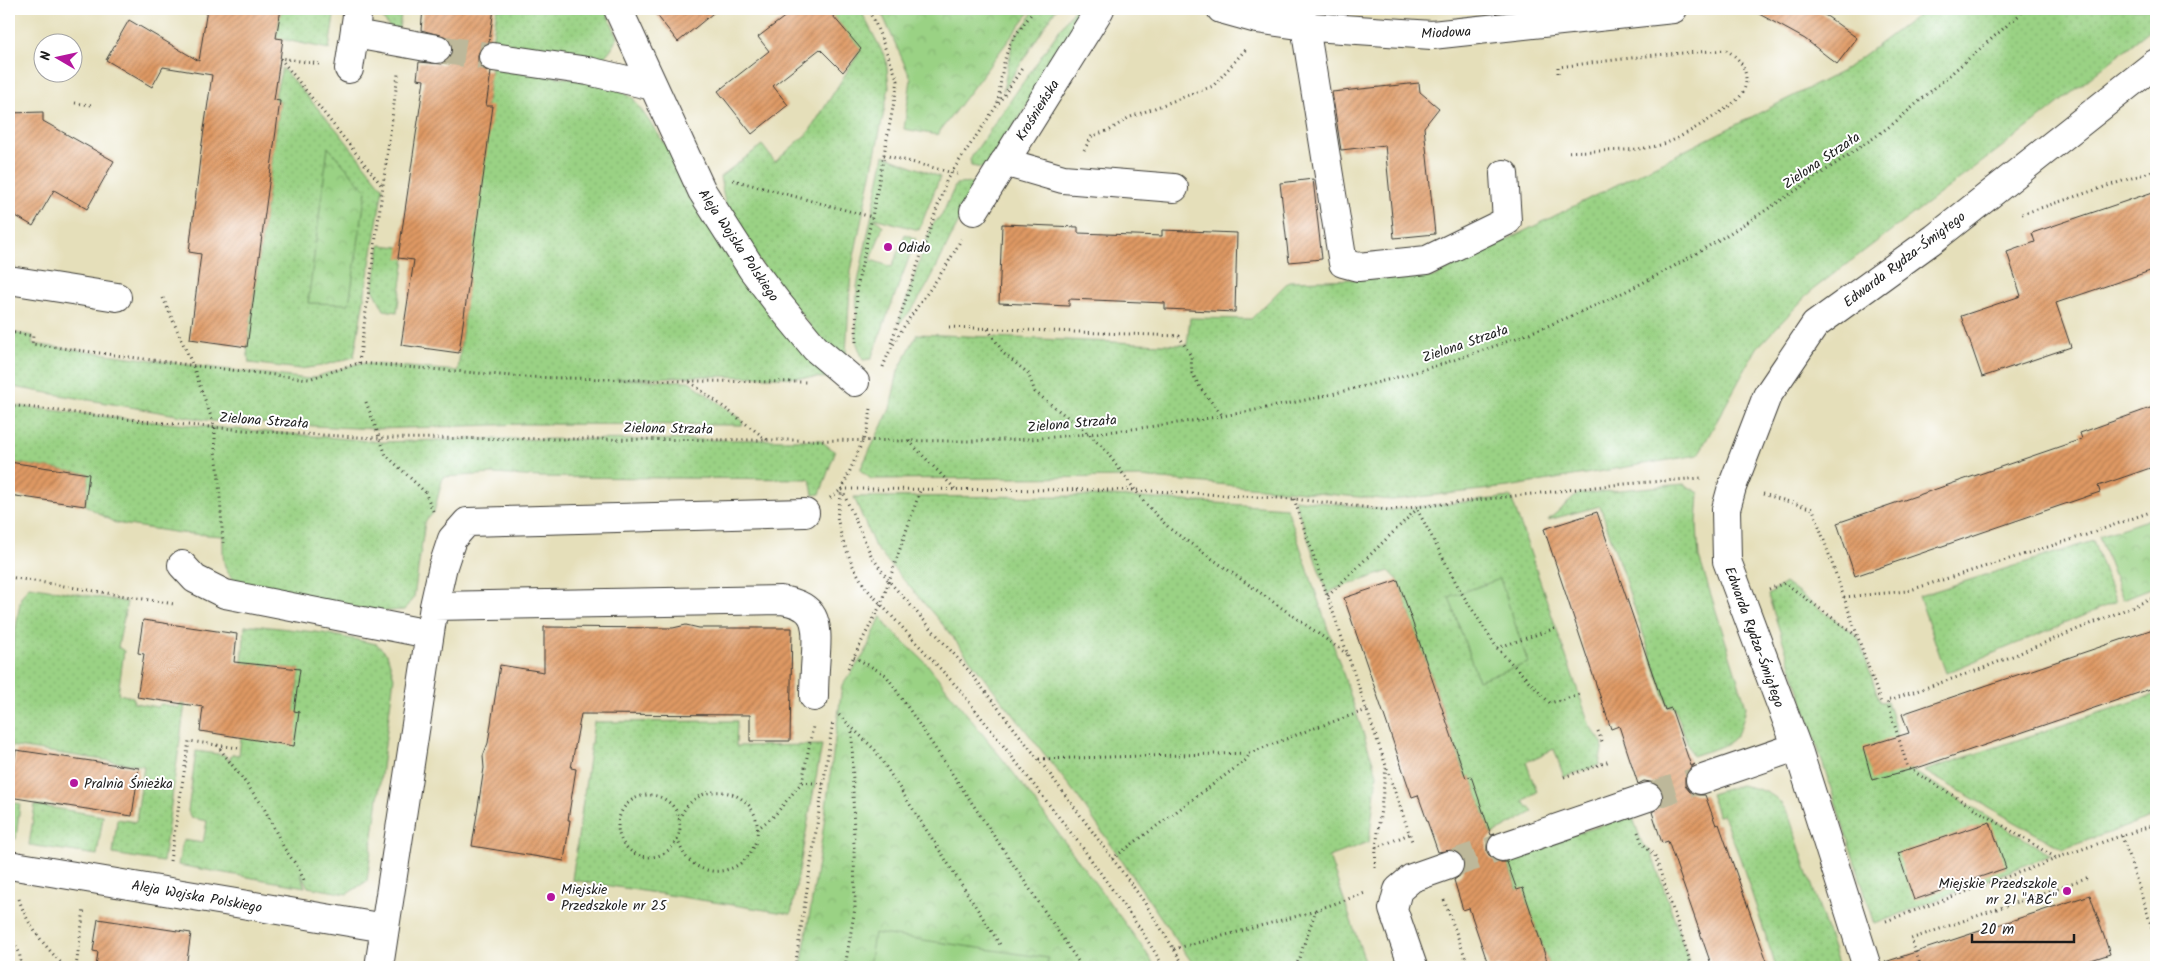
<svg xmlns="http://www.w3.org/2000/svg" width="2165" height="976" font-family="Kalam,sans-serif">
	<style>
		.grass { fill: url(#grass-dots); stroke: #5b7750 }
		.park { fill: url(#park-crowns); stroke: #5b7750 }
		.pitch { fill: #9ad284; stroke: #5b7750 }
		.building { fill: url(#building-hatch) }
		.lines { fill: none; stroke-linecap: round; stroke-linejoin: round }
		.minor-tunnel { stroke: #bdb89a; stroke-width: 28; stroke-dasharray: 28 14; stroke-linecap: butt }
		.minor-casing { stroke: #3a3934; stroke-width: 30 }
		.path { stroke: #3a3934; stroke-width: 3; stroke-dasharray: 1 4; stroke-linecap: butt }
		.minor { stroke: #fff; stroke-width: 28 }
		.poi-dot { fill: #b5179e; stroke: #fff; stroke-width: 2 }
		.labels { text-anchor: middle; stroke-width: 4; stroke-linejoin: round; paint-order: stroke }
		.street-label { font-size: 14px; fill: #1c1c1c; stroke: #fff }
		.poi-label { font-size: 14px; fill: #1c1c1c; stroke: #fff; text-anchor: start }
	</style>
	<defs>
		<pattern id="grass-dots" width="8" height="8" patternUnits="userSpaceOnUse" patternTransform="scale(1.25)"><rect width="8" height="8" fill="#9ad284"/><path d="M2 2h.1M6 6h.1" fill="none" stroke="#84b471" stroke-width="1.8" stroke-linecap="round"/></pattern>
		<pattern id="park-crowns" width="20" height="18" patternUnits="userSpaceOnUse" patternTransform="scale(1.25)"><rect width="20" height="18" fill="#9ad284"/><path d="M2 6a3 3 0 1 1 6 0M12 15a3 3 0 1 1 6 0" fill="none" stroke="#84b471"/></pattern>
		<pattern id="building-hatch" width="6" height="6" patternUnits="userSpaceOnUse" patternTransform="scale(1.25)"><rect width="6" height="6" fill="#df9963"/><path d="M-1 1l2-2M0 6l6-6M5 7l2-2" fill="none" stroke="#b47c51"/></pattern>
	</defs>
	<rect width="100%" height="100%" fill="#fff"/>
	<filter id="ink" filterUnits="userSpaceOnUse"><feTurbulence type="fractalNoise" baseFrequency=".02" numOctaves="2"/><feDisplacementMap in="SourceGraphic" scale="10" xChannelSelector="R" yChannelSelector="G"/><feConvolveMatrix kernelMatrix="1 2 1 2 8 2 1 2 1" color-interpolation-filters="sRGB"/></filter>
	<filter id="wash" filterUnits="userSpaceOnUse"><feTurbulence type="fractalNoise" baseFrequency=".0096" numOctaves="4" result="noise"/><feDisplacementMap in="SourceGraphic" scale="20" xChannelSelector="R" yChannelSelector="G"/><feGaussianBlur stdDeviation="1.12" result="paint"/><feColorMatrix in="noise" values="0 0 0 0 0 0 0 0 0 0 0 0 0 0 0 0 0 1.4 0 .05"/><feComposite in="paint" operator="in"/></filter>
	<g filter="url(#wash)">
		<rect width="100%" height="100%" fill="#e5dfba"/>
		<path class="grass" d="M281,9h54l-6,40 -53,-11z
			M376,9h26l-4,24 -6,-2z
			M497,9h108l13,28 -7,12 -10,12 -103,-17 -6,-2z
			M827,9h33l26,50 3,28 -38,184 -6,99 -116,-147 -9,-46 42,-32 13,17 34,-30 51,-81 -1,-4z
			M1034,9h22l-53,82 10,-52 16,-20z
			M1074,9h12l-98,160 -17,-3 -1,-7z
			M1926,9h230v16l-121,97 -224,169 -54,57 -59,107 -190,32 -116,13 -252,-23 -269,2 -11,-9 30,-61 8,-38 19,-37 270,11 3,-27 61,1 38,-38 144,-4 410,-206z
			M491,67l118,17 24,14 32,46 172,234 -132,-2 -89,3 73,2 54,40 -1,4 -218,-1 -148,5 -164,-8 -199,-34 -4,-3v-52l24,4 -1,8 165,22 112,13 50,-16 99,8z
			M282,68l55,62 46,58 -29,169 -33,9 -21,3 -51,-6 -2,-16 33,-246 -6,-1z
			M884,155l56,22 -21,53 -45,-12 9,8 -12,34 21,7 13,-33 11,5 -45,120 -8,1 -7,-19 1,-54z
			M976,183l6,5c-7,10 -15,21 -22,32 -18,32 -35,81 -62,104l34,-99 10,-10 14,-31z
			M380,245l20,2 5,12 -8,53 -13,-2 -11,-21z
			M9,405l136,16 237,21 87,-3 351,1 15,12 -15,42 -7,1 -3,-16 -270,-2 -47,-3 -50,3 -9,35 -9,10 -11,75 -10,13 -29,2 -128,-24c-26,-14 -24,-25 -24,-52l-43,-3 -65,-10 -30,-18 4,-31 -80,-12z
			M1684,484l15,9 -2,31 2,33 47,149c-7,40 -18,38 -54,50l-18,-50 -6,1 -68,-201 -52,14 30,-26z
			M1112,496l175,12 90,266 -8,68 -40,15 38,110h-172l-117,-170 -135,-172 -68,-78 -21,-50z
			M1511,497l79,229 13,18 -4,21 -35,12 -10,-28 -28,13 11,30 -14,9 10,11 -42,23 -20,-59 -5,2 -68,-198 -9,-9 -56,19 -5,6 -34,-97 95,11z
			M2093,541l23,61 -170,71 -27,-77z
			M1785,583l73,54 22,65 7,-1 21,67 143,87 -176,69 -107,-329z
			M29,586l98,16 -9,45 6,4 -6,43 15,3 1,6 23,4 4,-3 18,4 1,-4h5l-22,158 -50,-8 4,-35 19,3 8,-56 -134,-20 -1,7v-85l12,-71z
			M253,625l70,8 54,11 10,10 7,23 -27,204 -20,13 -39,-7 -8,-15 5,15 -127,-22 5,-25 20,3 4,-22 -16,-3 -3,-7 8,-60 29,4 4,6 3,-7 7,1 2,-18 53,-26 6,-42 -58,-6 3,-37z
			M2156,694v122l-93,33 -139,-78z
			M737,721l-1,25 86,-1 -31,169 -219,-34 22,-158z
			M1741,785c25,6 36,8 48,31l50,151h-63l-36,-109 -17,-43 -5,1 -8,-22z
			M9,802l11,2 -4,35 -7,-1z
			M35,805l68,11 -6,39 -68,-10z
			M1632,815l10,28 9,9 40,115h-142l-26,-78 -6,1 -11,-33z"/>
		<path class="park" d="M880,9h149v4l-92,122 -33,-6 7,-50z
			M328,147l38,44 -17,113 -41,-1z
			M2156,517v69l-33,13 -24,-63z
			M881,616l6,10 40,38 85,107 132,178 11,18h-354l21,-129 20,-152 23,-33z"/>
		<path class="pitch" d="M1500,579l28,84 -50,17 -29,-83z
			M874,933l174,25 -1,9h-178z"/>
		<g id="blocks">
			<path class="building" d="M207,9h74l-5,29 7,1 -9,61 6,1 -33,246 -57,-8 11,-85 -12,-2 12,-102 11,-75 -49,-8 -11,20 -46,-27 23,-40 70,41z
				M423,9h71l-5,33 -8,5 -3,8v7l5,7 8,3 -5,34h7l-34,247 -58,-8 13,-85 -16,-2 26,-178 -7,-1 2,-17 23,2 7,-5 3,-8 -1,-8 -4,-6 -26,-7z
				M652,9h66l-40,33z
				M795,9h32l34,40 -18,23 -23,-23 -47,37 15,19 -36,29 -34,-43 51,-40 -11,-14z
				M1750,9h63l15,8 29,21 -20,26 -32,-25z
				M1419,83l1,9 19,16 -15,19 11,107 -41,4 -9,-93 -44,5 -9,-58z
				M43,112v9l71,40 -27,48 -33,-19 -21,36 -24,-14v-99z
				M1313,179l9,80 -33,3 -9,-79z
				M2156,191v78l-100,34 15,44 -89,30 -21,-61 60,-20 -14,-44 28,-10 -3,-9z
				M1002,224l76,3v6l84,3v-6l75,3 -2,79 -70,-3v-6l-96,-4v7l-70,-3z
				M2156,406v60l-58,20 2,6 -245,84 -18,-53 245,-84 -2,-6z
				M9,462l80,12 -4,32 -76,-11z
				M1597,512l68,198 6,-2 20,58 4,-2 -7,6 -3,7v9l5,6 7,3h8l11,30 3,-1 50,143h-57l-44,-126 -6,2 -10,-31 8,-5 3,-7v-8l-4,-6 -8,-4 -7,-1 -6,3 -19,-58 -8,3 -67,-200z
				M1398,580l68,198 5,-2 20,59 4,-1 -5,3 -3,7v8l4,6 8,4h8l10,28 6,-2 26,79h-60l-20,-59 -6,2 -9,-30 7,-5 3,-8v-8l-5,-6 -7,-3 -14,2 -20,-57 -6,2 -68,-199z
				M143,620l94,14 -3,28 66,7 -6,42 5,1 -5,34 -94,-15 3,-24 -66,-10 7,-43 -6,-1z
				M686,625l13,3h93l-2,113h-40v-26l-169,-1 -10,54 5,1 -8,51h2l-6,41 -92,-15 12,-78 -1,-12 5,-13 12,-78 44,7v-45l129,1z
				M2156,628v59l-236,80 -48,13 -9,-33 46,-14 -7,-19z
				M16,750l123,18 -7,48 -123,-19z
				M1990,822l16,46 -92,32 -16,-47z
				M2090,895l20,59 -41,13h-183l-1,-5z
				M98,919l93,14 -5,34h-90l2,-15 -5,-1z"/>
		</g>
	</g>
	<g filter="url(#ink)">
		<use href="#blocks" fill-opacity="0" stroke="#3a3934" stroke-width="1"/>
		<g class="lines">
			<path class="minor-tunnel" d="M437,49l56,8
				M1648,797l52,-17
				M1449,865l53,-18"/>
			<defs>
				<path id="minor" d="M618,9l84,182 50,78 25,33 38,46 40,34
					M1221,9l36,10 56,8 119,8 241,-26
					M1305,26l38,237 15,4 69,-7 80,-39 -3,-47
					M355,34l82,15
					M493,57l95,14 65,15
					M349,69l9,-60
					M1004,162l59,17 111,9
					M974,211l126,-202
					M9,280l108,17
					M182,565l13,14 30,15 204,40
					M434,606l347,-6c35,5 37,22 35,53 -1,15 -2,29 -2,44
					M1700,780l96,-33
					M1502,847l146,-50
					M9,865l376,63
					M379,967l55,-361 9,-40 9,-27 15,-17 338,-9
					M1413,967l-20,-58 5,-19 14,-12 37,-13
					M1867,967l-68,-214 -72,-192 -1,-52 6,-22 35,-91 48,-71 120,-87 221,-175"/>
			</defs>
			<use href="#minor" class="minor-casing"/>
			<path class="path" d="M319,64l-39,-6 103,129
				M1558,73v-6l97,-12 71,-5c16,9 26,25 16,44 -6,11 -60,43 -73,48 -26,11 -75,8 -103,10
				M75,103l16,2
				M998,103c3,-21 4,-47 16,-65 6,-10 14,-18 20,-29
				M1084,150l8,-14 18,-6 18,-12 85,-32 34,-38
				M884,155l77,20
				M733,180l139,37
				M2022,214l134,-44
				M163,298l30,68 22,62v23l3,16 5,76
				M949,327l230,9 12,20 1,17 9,16 22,27
				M988,329l16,25 24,19 7,19 54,42 16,16 39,52 26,27 177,125
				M9,332l24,4 -1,8 165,22 112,13 50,-16 165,14 165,4 117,1
				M856,342l1,-55 15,-70 26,-136 -24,-61 -7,-11
				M891,343l56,-164 76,-112
				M359,363l39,-289
				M883,367c16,-45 57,-83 78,-128
				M690,382l79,59
				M366,402l20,53 39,37 8,19
				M9,405l143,17 115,10 110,6 594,3c28,-1 55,-1 83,-4 198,-17 388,-58 568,-144 90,-43 171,-101 253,-156l19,-14 132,-114
				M871,409l-4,22 -25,58 -5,28 5,22 11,27 12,21 94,102 61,78 62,80 59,83 23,37
				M909,441l46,48
				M842,490l29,65 17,25 81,91 77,98 97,131 42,67
				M1763,494l50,15 68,194
				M830,498l12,-9 293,1 159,9 95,11 223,-25 89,-7
				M1294,499l119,345
				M9,577l165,27
				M1769,589l16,-6 72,53
				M1328,596l89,-87 44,83 36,56 53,55 29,-8
				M1844,597l63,-6 179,-56 70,-25
				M2156,597l-175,72 -94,32 21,67 148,90 100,-34
				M1497,648l59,-20
				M854,657l32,18 196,292
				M848,668l33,-64 40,-116
				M839,715l36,35 126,196
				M1598,731l5,13
				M217,745l46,61 21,42 13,18 8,16
				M1039,759l211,-6 59,-23 58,-20
				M1564,777l46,-16
				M802,782l21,2
				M618 826a31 31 0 1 1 62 0a31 31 0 1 1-62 0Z
				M757,829l17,-13 28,-34 11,-55
				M1638,832l4,11 13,13 37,111
				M2122,836l34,104
				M677,839c3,7 6,15 11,20 24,25 65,9 69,-24 6,-46 -60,-62 -78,-15
				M1376,848l10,-80
				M1112,859l134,-99 4,-7
				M170,861l19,-120 49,7
				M1375,868l1,-20 33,-14
				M19,899c8,27 27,48 46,68
				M1444,900l25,67
				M1886,921l170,-62
				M9,933l10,19 3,15
				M1174,949l142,-38
				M76,967l8,-58
				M795,967l38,-246
				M845,967l10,-59 -3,-179
				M1296,967l20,-57 49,-17
				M1921,967l-10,-28 178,-62"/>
			<use href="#minor" class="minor"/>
		</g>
	</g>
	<g class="poi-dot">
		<circle cx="888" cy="247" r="5"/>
		<circle cx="74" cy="783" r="5"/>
		<circle cx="2067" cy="891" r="5"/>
		<circle cx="551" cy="897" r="5"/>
	</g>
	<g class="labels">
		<g class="street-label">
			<text transform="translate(1446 32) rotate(-3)" y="5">Miodowa</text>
			<text transform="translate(1037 110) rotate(-58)" y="5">Krośnieńska</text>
			<text transform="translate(1821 160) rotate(-34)" y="5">Zielona Strzała</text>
			<text transform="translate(739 245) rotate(56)" y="5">Aleja Wojska Polskiego</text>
			<text transform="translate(1904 259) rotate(-37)" y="5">Edwarda Rydza-Śmigłego</text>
			<text transform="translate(1465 343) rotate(-19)" y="5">Zielona Strzała</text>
			<text transform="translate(264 420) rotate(4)" y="5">Zielona Strzała</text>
			<text transform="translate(1072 423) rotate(-5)" y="5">Zielona Strzała</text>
			<text transform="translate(668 428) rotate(1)" y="5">Zielona Strzała</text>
			<text transform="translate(1755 637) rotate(70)" y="5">Edwarda Rydza-Śmigłego</text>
			<text transform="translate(197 896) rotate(10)" y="5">Aleja Wojska Polskiego</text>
		</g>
		<g class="poi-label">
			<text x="898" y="252">Odido</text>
			<text x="84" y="788">Pralnia Śnieżka</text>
			<text x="2057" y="888" text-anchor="end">Miejskie Przedszkole<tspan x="2057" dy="16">nr 21 "ABC"</tspan></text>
			<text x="561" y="894">Miejskie<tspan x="561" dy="16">Przedszkole nr 25</tspan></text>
		</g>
	</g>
	<rect width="2165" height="976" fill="none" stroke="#fff" stroke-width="30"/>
	<g transform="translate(58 58) rotate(279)"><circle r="24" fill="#ffffff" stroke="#a4a4a4"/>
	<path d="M0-4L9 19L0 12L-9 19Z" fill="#b5179e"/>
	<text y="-8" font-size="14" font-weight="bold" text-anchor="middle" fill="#1c1c1c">N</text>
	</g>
	<path d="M1972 934v8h102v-8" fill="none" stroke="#1c1c1c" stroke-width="2.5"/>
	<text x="1980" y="934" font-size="15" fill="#1c1c1c" stroke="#ffffff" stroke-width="4" paint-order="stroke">20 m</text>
</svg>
